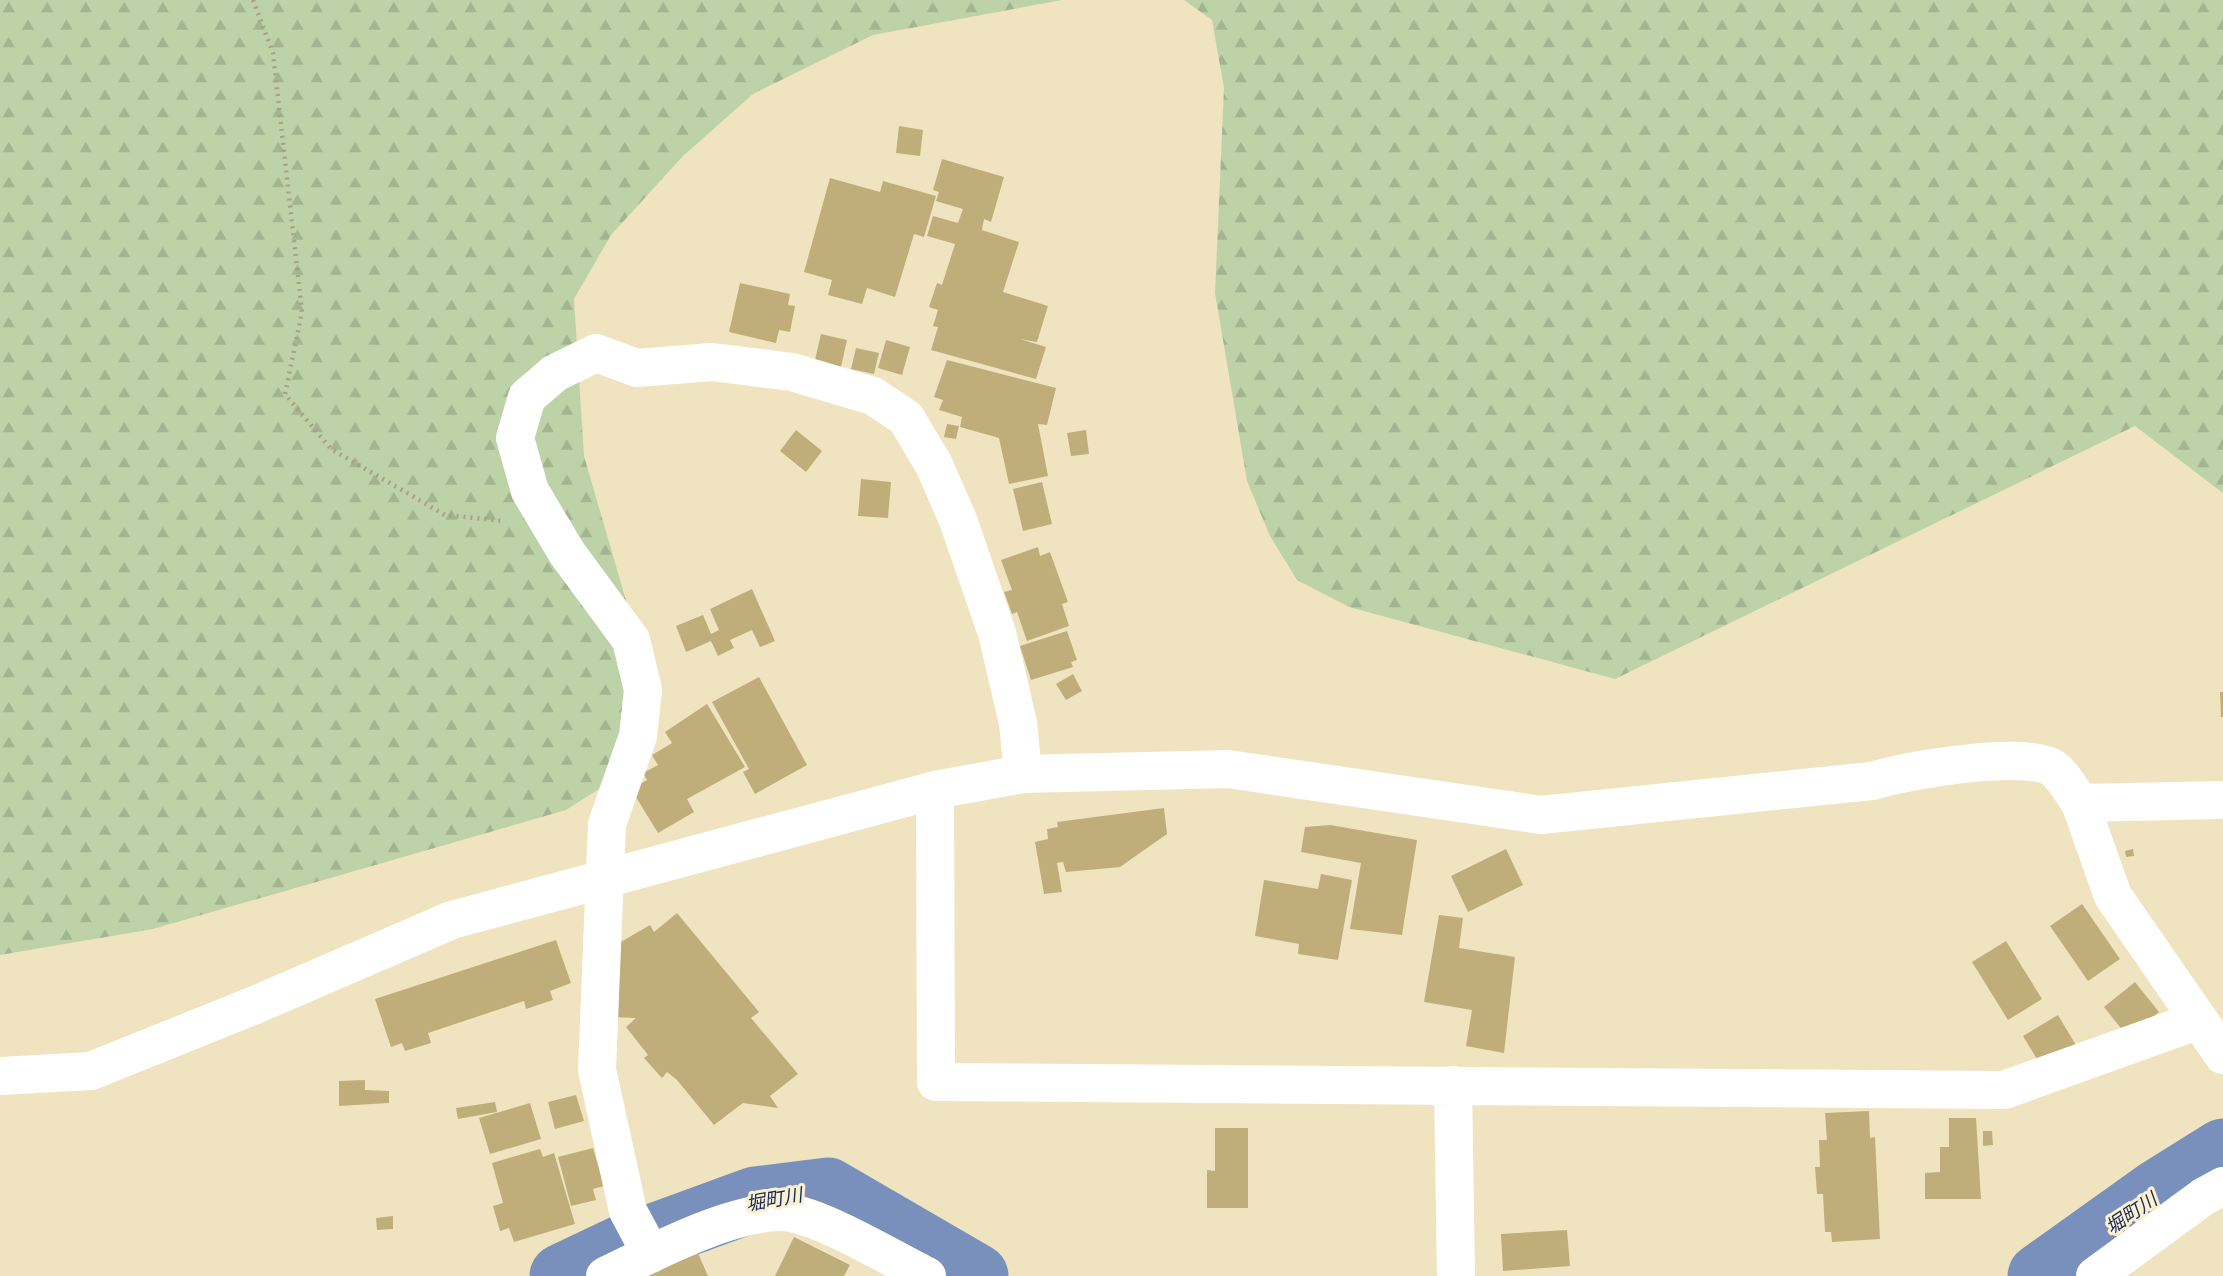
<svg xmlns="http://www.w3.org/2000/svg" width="2223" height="1276" font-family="'Open Sans','Noto Sans JP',sans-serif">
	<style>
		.forest { fill: url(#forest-firs) }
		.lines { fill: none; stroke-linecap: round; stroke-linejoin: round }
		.river { stroke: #7a90bc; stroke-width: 65 }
		.building { fill: #bfae7a }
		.path { stroke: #a9a084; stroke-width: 4.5; stroke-dasharray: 2 5; stroke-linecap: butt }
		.minor { stroke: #fff; stroke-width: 38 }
		.tertiary { stroke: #fff; stroke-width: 38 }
		.labels { text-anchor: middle; stroke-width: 6; stroke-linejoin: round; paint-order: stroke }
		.water-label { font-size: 19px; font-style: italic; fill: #152c63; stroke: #fdf1cd }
	</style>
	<defs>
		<pattern id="forest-firs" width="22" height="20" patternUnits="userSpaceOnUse" patternTransform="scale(1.75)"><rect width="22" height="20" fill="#bed2a8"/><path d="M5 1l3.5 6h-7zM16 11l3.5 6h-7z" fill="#a3b490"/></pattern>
	</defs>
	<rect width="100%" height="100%" fill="#f0e4c0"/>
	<path class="forest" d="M0,0h1062l-189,35 -120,59 -70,62 -72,79 -37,64 10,157 69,237 -11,69 -76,48 -413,119 -153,26z
		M1184,0h1039v493l-88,-67 -520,253 -266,-72 -52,-27 -27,-44 -23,-55 -32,-188 9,-205 -12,-68z"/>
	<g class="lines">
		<path class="river" d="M562,1276l59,-28 134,-49 73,-9 148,86
			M2040,1276l119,-85 64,-40"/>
	</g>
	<path class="building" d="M899,126l24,4 -3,26 -24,-3z
		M942,159l62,18 -13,45 -7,-3 -2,11 37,12 -16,50 45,14 -11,36 -17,-3 26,8 -10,32 -105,-29 7,-23 -5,-1 5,-16 -9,-3 8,-24 5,2 13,-41 -28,-8 6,-20 25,7 5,-14 -27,-8 3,-9 -6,-2z
		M830,178l50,14 3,-11 53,15 -12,41 -10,-3 -19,63 -28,-9 -5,16 -34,-9 4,-15 -28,-8z
		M740,283l50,11 -2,11 7,1 -5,26 -11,-2 -3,13 -47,-11z
		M821,334l26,6 -6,27 -26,-7z
		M886,340l24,7 -8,28 -24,-7z
		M856,348l23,5 -5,21 -23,-5z
		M947,360l109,28 -9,37 -9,-1 10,52 -39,8 -10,-46 -39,-11 2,-10 -23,-7 4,-10 -9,-3z
		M947,424l12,2 -3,13 -12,-2z
		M796,430l26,21 -16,21 -26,-21z
		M1086,430l3,24 -18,2 -4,-23z
		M861,479l30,3 -3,36 -30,-2z
		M1042,482l10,42 -29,7 -10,-42z
		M1038,547l2,9 10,-4 18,50 -6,2 7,22 -42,15 -10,-29 -5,2 -8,-22 8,-2 -11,-30z
		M752,589l23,52 -15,6 -8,-17 -22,10 4,8 -16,8 -7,-15 -25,11 -10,-26 27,-11 8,19 8,-4 -9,-21z
		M1067,631l10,29 -6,2 2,5 -42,13 -11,-34z
		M1073,674l9,17 -16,9 -10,-16z
		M759,677l48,88 -52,29 -12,-22 6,-3 -37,-67z
		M2220,692h3v25h-2z
		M707,704l38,63 -58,32 7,13 -36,21 -27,-44 16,-9 -4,-7 15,-8 -6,-10 20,-12 -7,-11z
		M1164,808l3,26 -47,33 -54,5 -3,-10 -6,1 5,29 -18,2 -9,-52 13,-3 -1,-10 11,-2 -1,-5z
		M1330,825l87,15 -15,95 -52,-6 11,-66 -60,-11 4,-25z
		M1506,849l17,36 -55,27 -17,-36z
		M2133,849l1,7 -8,1 -1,-6z
		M1321,874l31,6 -14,80 -40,-6 1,-10 -44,-8 9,-56 54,9z
		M2082,904l38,55 -32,22 -38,-55z
		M677,913l82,99 -8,6 47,56 -28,22 8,12 -35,-5 -29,22 -37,-45 -10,-8 -5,6 -18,-20 4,-3 -22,-28 10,-9 -26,-1 4,-71 36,-21 4,7z
		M1439,915l24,3 -4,30 56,9 -11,96 -38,-7 6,-36 -48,-8z
		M556,940l15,43 -21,8 3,9 -27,9 -2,-8 -96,32 3,10 -26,8 -3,-8 -11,4 -16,-48z
		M2006,941l36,58 -34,21 -36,-58z
		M2135,982l24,30 -31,25 -24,-30z
		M2058,1015l19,32 -34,22 -20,-33z
		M365,1080v10l24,1v12l-50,3v-25z
		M576,1095l8,26 -29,8 -7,-27z
		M495,1102l2,10 -39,7 -2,-11z
		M530,1103l11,36 -51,15 -11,-36z
		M1869,1111l1,27 5,-1 5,102 -48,3 -1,-10h-6l-2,-38h-6l-2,-27h5l-1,-27h8l-2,-27z
		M1949,1118h27l5,81h-56v-26l15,-1v-25h9z
		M1215,1128h33v80h-41v-38l8,1z
		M1983,1131h9l1,14 -10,1z
		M593,1148l11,38 -11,3 3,11 -25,6 -13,-49z
		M540,1149l3,8 11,-4 21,71 -61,18 -5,-14 -9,3 -7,-25 10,-3 -11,-40z
		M393,1216v13l-16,1 -1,-12z
		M1567,1230l3,36 -67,5 -2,-37z
		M794,1237l56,28 -6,11h-69z
		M697,1251l11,25h-73z"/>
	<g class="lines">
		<path class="path" d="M253,0l20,53 29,259 -17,82 46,55 114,66 59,6"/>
		<path class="minor" d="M1872,781c36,-11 144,-29 177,-15 12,5 23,26 31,37l143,-3
			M935,790l1,292 1068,8 195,-70
			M2080,803l33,93 110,159
			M1453,1085l3,191
			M651,1254l-23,-43 -31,-141 10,-246 31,-88 5,-46 -12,-50 -64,-87 -37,-62 -15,-53 12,-41 28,-24 41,-20 41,15 75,-6 80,10 81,24 33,22 28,47 24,55 39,113 21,90 5,51
			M605,1276c47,-23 123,-63 175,-64 34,-1 114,48 147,64
			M2095,1276l108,-79 20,-11"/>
		<path class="tertiary" d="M0,1076l91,-5 164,-66 197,-85 483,-130 88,-16 205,-5 313,46 331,-34"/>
	</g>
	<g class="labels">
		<g class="water-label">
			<text transform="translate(774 1199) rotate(-10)" y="7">堀町川</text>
			<text transform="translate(2131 1213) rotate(-34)" y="7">堀町川</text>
		</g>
	</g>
</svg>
